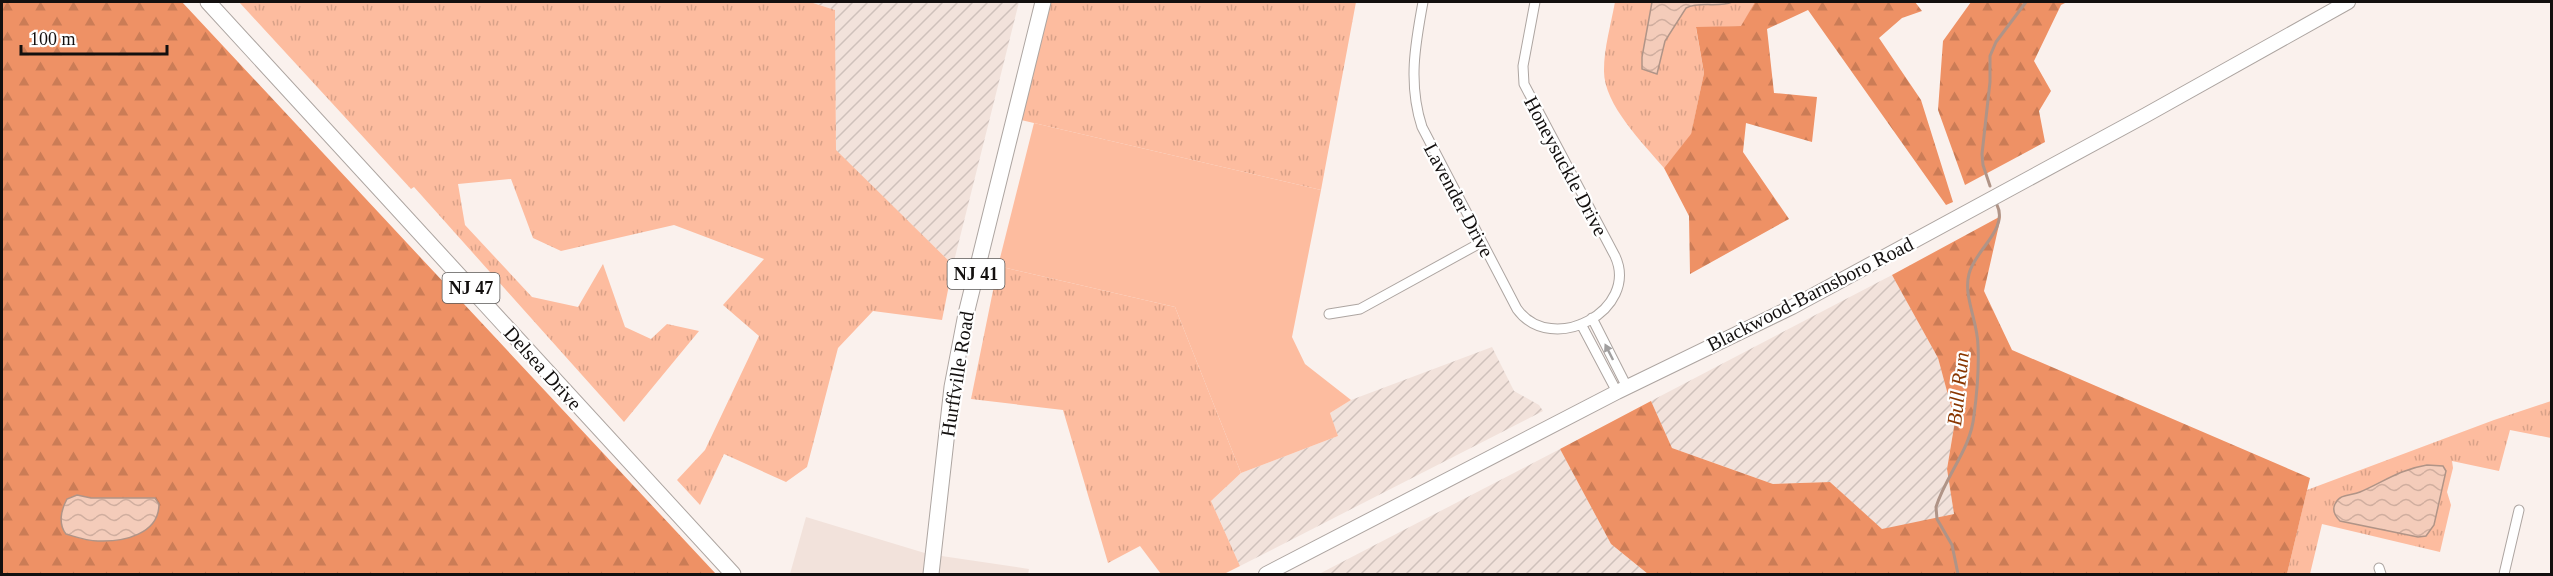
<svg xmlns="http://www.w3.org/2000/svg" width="2553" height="576" font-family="Georgia,serif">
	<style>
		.built { fill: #f2e2db }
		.industrial { fill: url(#industrial-furrows) }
		.grass { fill: url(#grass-tufts) }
		.forest { fill: url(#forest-firs) }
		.park { fill: #fdbc9f }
		.water { fill: url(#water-waves); stroke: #b09487; stroke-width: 1.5 }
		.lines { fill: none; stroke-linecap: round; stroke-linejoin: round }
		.stream { stroke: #b09487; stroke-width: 3 }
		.minor-casing { stroke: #ada5a1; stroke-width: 11 }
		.secondary-casing { stroke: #ada5a1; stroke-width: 16 }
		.primary-casing { stroke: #ada5a1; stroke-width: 17 }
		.minor { stroke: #fff; stroke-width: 9 }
		.secondary { stroke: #fff; stroke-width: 14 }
		.primary { stroke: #fff; stroke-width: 15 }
		.oneway { fill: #a19f9f }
		.labels { text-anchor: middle; stroke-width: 4.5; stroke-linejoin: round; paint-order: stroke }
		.shield { fill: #fff; stroke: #5a5857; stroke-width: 1.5 }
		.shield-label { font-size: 18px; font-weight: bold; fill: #13100f }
		.street-label { font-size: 20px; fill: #13100f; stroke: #fff }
		.water-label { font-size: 21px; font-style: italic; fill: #893600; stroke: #fff }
	</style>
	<defs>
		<pattern id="industrial-furrows" width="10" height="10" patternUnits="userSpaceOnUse" patternTransform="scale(1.5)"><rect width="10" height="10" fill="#f2e2db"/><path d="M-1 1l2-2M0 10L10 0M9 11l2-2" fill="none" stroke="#cfc1bb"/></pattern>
		<pattern id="grass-tufts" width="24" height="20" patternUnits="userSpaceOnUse" patternTransform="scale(1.5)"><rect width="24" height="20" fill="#fdbc9f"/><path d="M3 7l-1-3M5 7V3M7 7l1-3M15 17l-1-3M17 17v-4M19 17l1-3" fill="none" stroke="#d8a188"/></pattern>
		<pattern id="forest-firs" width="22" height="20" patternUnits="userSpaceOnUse" patternTransform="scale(1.5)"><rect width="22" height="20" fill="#ee9165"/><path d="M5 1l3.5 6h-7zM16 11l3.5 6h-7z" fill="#cb7c56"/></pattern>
		<pattern id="water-waves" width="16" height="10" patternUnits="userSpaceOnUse" patternTransform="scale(1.5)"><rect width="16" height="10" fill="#f4ccba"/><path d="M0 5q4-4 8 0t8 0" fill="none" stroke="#d0ae9f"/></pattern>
	</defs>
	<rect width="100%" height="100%" fill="#faf1ed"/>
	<path class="built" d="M806,517l122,37 101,15 -1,5h-238z"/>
	<path class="industrial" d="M810,2h209l-66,263 -117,-114 -1,-141z
		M1892,275l46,83 17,63 -8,48 7,45 -72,16 -52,-48 -57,2 -101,-36 -21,-47z
		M1492,347l22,44 25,14 4,6 -303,155 -29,-65 30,-28 97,-37 -8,-23 21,-13z
		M1560,449l51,95 37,30h-329z"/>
	<path class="grass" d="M239,2h571l25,8 1,140 117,115 -11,55 -69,-9 -35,37 -31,119 -21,15 -62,-28 -24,51 -23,-25 28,-30 54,-114 -36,-31 41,-46 -90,-34 -113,26 -28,-13 -22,-59 -53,5 7,41 67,72 46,10 25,-43 22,63 26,12 16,-15 32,7 -75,91 -210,-235 -3,2z
		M1051,2h305l-35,188 -300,-70z
		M1615,2h140l-13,24 -46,2 8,45 -13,62 -27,33c-21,-25 -61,-64 -60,-98 0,-22 7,-46 11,-68z
		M998,266l177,41 66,166 -30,28 29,65 -16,8h-63l-21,-28 -32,17 -45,-153 -92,-11z
		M2551,401v37l-41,-8 -11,41 -47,-10 1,7 -6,24 4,13 -11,47 -118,-28 -12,50h-23l20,-84 187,-70z"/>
	<path class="forest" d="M2,2h180l534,572h-714z
		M1755,2h160l7,9 -20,7 -23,20 42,62 32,102 -7,3 -138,-195 -41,19 7,64 43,4 -5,45 -66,-19 -3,29 46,67 -99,55 -1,-58 -25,-48 27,-34 13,-61 -8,-46 45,-1z
		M1971,2h96l-6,3 -27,56 17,30 -12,20 6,31 -80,43 -27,-75 5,-69z
		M2001,216l-17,75 28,59 298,128 -23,96h-639l-37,-30 -51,-95 91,-48 21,47 101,36 57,-2 52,47 72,-15 -7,-45 8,-48 -17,-63 -46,-83z"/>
	<path class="park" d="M1034,123l287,67 -29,147 13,27 46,36 -21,13 8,23 -97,37 -66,-166 -177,-41z"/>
	<path class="water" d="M1652,2h80c-13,6 -32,-1 -46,6l-21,33 -8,33 -15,-5v-12z
		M2427,465l16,1 3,5 -12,54 -8,11 -8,1 -78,-16c-5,-5 -8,-11 -5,-17 5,-11 16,-8 25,-12 23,-10 41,-23 67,-27z
		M77,495l14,3h64l4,6c0,30 -35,38 -61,37 -11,0 -22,-4 -32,-7 -8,-10 -5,-24 1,-35z"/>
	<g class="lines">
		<path class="stream" d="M1990,186l-7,-21 -1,-11 8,-72v-26l6,-14 30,-40
			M1958,574l-6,-29 -15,-26 -1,-12c10,-32 35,-58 38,-92 3,-22 5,-47 4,-69 0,-24 -15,-50 -9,-72 5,-23 40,-45 28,-69"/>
		<defs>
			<path id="minor" d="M1423,2c-8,43 -15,82 -1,125l95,182c35,48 123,1 98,-53l-91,-172 -1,-18 12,-64
				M1329,314l31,-5 122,-67
				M1592,318l35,69
				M1581,324l36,68
				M2379,568l2,6
				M2504,574l15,-64"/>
			<path id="secondary" d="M1266,574l351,-182 175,-85 354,-192 202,-113"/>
			<path id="primary" d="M208,2l525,572
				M931,574l21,-187 14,-73 77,-312"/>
		</defs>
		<use href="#minor" class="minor-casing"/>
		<use href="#secondary" class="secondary-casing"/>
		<use href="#primary" class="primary-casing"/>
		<use href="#minor" class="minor"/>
		<use href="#secondary" class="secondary"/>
		<use href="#primary" class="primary"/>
	</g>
	<defs><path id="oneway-solid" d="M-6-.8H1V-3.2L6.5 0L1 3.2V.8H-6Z" transform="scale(1.5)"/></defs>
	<use class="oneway" href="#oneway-solid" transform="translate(1609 352) rotate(-117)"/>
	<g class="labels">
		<g class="shield">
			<rect x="947.5" y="259" width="57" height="30" rx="4.5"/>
			<rect x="442.5" y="273" width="57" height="30" rx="4.5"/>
		</g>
		<g class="shield-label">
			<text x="976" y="280">NJ 41</text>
			<text x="471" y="294">NJ 47</text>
		</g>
		<g class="street-label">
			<text transform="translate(1566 166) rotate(62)" y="7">Honeysuckle Drive</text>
			<text transform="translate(1459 200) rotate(62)" y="7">Lavender Drive</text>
			<text transform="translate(1810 294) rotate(-27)" y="7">Blackwood-Barnsboro Road</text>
			<text transform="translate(543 368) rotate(48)" y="7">Delsea Drive</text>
			<text transform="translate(957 374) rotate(-81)" y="7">Hurffville Road</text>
		</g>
		<g class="water-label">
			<text transform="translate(1958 389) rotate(-84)" y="7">Bull Run</text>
		</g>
	</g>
	<rect width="2553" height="576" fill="none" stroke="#13100f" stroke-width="6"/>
	<path d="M21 45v9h146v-9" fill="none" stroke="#13100f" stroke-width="3"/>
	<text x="30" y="45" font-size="18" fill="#13100f" stroke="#ffffff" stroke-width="4.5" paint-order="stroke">100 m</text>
</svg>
